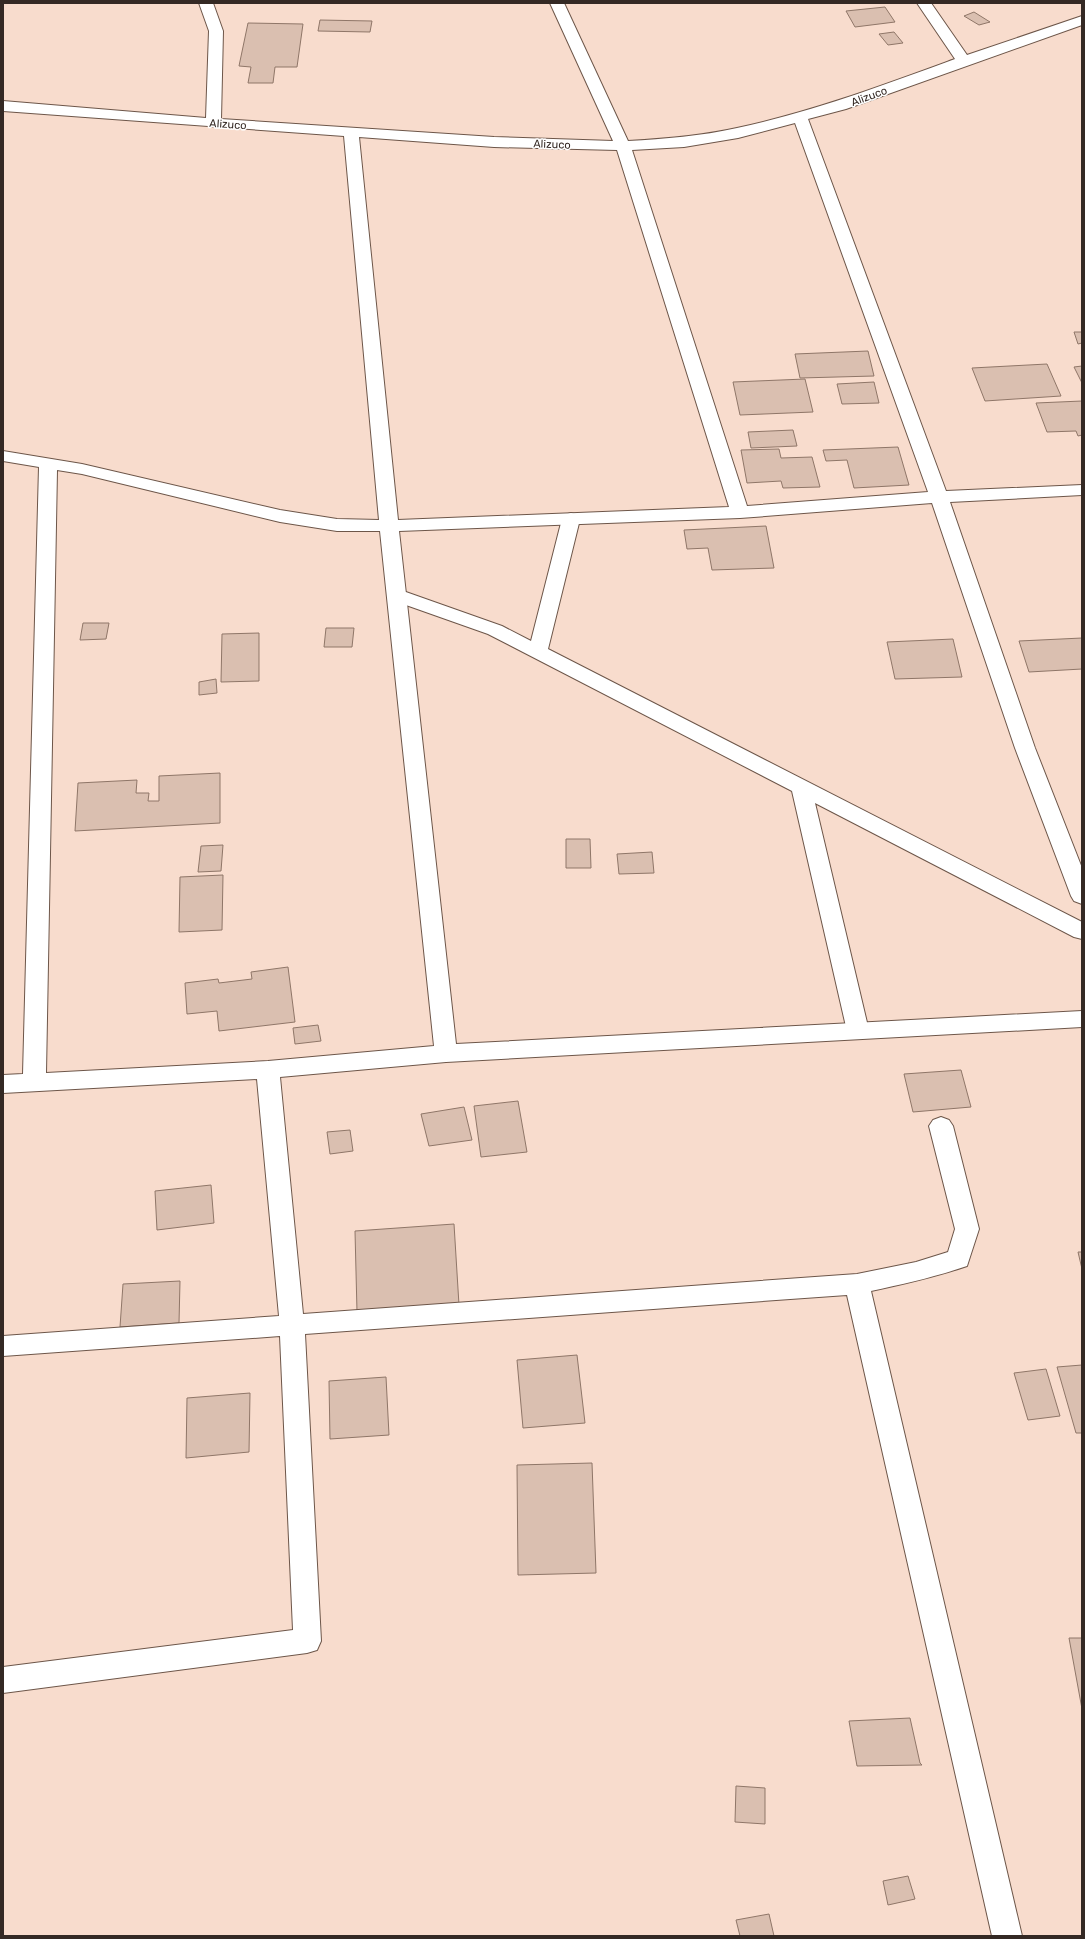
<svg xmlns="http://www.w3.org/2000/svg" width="1085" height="1939" font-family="Rubik,sans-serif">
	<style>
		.building { fill: #dabfb0; stroke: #8f7668 }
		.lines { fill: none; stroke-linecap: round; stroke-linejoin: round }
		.lane-casing { stroke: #6d5649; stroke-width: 2 }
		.street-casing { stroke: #6d5649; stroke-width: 2 }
		.lane { fill: #fff; fill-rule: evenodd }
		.street { fill: #fff; fill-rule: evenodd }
		.labels { text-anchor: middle; stroke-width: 3; stroke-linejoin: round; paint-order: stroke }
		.far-street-label { font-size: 11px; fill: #342924; stroke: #fff }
	</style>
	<rect width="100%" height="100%" fill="#f8dccd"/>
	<path class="building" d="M885,7l10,15 -40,5 -9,-16z
		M974,12l16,10 -11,3 -15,-9z
		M320,20l52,1 -2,11 -52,-1z
		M248,23l55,1 -6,43h-22l-2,16h-25l3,-16 -12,-1z
		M894,32l9,11 -15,2 -9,-11z
		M1074,332h8v11l-4,1z
		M868,351l6,25 -74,2 -5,-24z
		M1047,364l14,32 -76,5 -13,-33z
		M1082,366v17l-8,-16z
		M805,379l8,33 -73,3 -7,-33z
		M874,382l5,21 -37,1 -5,-20z
		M1082,401v34l-4,1 -2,-5 -29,1 -11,-29z
		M793,430l4,16 -46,2 -3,-16z
		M898,447l11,38 -55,3 -7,-28 -21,1 -3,-11z
		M779,449l2,9 31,-1 8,30 -37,1 -2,-7 -34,2 -6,-33z
		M766,526l8,42 -62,2 -4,-22 -21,1 -3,-19z
		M83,623h26l-3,16 -26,1z
		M326,628h28l-2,19h-28z
		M259,633v48l-38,1 1,-48z
		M1082,638v31l-53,3 -10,-31z
		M953,639l9,38 -67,2 -8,-37z
		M216,679l1,14 -18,2v-13z
		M220,773v50l-145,8 3,-48 59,-3 -1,13h13l-1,8h11v-25z
		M566,839h24l1,29h-25z
		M223,845l-2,26 -23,1 3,-26z
		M652,852l2,21 -35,1 -2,-20z
		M223,875l-1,55 -43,2 1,-55z
		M288,967l7,55 -76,9 -2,-20 -30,3 -2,-31 33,-4 1,4 33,-4 -1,-7z
		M318,1025l3,16 -26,3 -2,-16z
		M961,1070l10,37 -58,5 -9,-38z
		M518,1101l9,51 -46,5 -7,-51z
		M464,1107l8,33 -43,6 -8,-32z
		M350,1130l3,21 -23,3 -3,-22z
		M211,1185l3,38 -57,7 -2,-39z
		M454,1224l5,81 -102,7 -2,-81z
		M1078,1252h4v17z
		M180,1281l-1,42 -59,4 3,-43z
		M577,1355l8,68 -62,5 -6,-68z
		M1082,1365v68h-6l-19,-66z
		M1046,1369l14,47 -32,4 -14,-47z
		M386,1377l3,58 -59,4 -1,-58z
		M250,1393l-1,59 -63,6 1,-60z
		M592,1463l4,110 -78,2 -1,-110z
		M1069,1638h13v71z
		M910,1718l10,45 2,2 -65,1 -8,-45z
		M736,1786l29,2v36l-30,-2z
		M908,1876l7,23 -27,6 -5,-24z
		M769,1914l5,22h-34l-4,-16z"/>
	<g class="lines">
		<defs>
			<path id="lane" d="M571,513l6,2 3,4 -32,130 534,273v17l-8,-2 -259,-134 54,228 -3,6 -8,2 -8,-2 -3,-6 -55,-240 -304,-157 -99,-35 -2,-4 2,-4 7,-2 7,2 99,35 29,15 31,-122 3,-4z"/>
			<path id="street" d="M199,3h14l10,28 -2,88 273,18 119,4 -63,-138h14l64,138c37,-2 73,-5 109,-13 75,-16 147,-43 218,-69l-38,-56h14l36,52 115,-39v9l-236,84 -38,10 138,372 136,-6v10l-132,7 85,246 47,120v36l-8,-3 -3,-5 -56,-148 -83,-245 -192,15 -341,13 57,513 626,-33v16l-636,35 -166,15 23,237 554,-40 59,-12 32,-10 7,-23 -26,-103 4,-6 8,-3 8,3 4,6 26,103 -12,37c-32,11 -63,18 -96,25l151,645h-30l-145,-641 -542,39 16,307 -4,9 -10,3 -304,40v-26l290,-37 -13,-294 -277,20v-20l276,-20 -22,-237 -254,14v-18l20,-1 16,-607 -36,-6v-10l79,13 198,46 57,9 42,1 -35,-384 -341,-25v-10l203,17 3,-87zM795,123l133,369 -181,14 -115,-356 52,-3 54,-9zM359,137l135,10 123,3 112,357 -331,13zM57,470l25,4 198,48 57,9h43l54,515 -166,15 -222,12z"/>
		</defs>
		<use href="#lane" class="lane-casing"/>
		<use href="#street" class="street-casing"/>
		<use href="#lane" class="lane"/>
		<use href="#street" class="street"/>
	</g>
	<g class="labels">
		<g class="far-street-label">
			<text transform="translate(869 96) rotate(-20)" y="4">Alizuco</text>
			<text transform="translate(228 124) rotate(4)" y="4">Alizuco</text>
			<text transform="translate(552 144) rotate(2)" y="4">Alizuco</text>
		</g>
	</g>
	<rect width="1085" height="1939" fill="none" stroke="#342924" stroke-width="8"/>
</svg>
